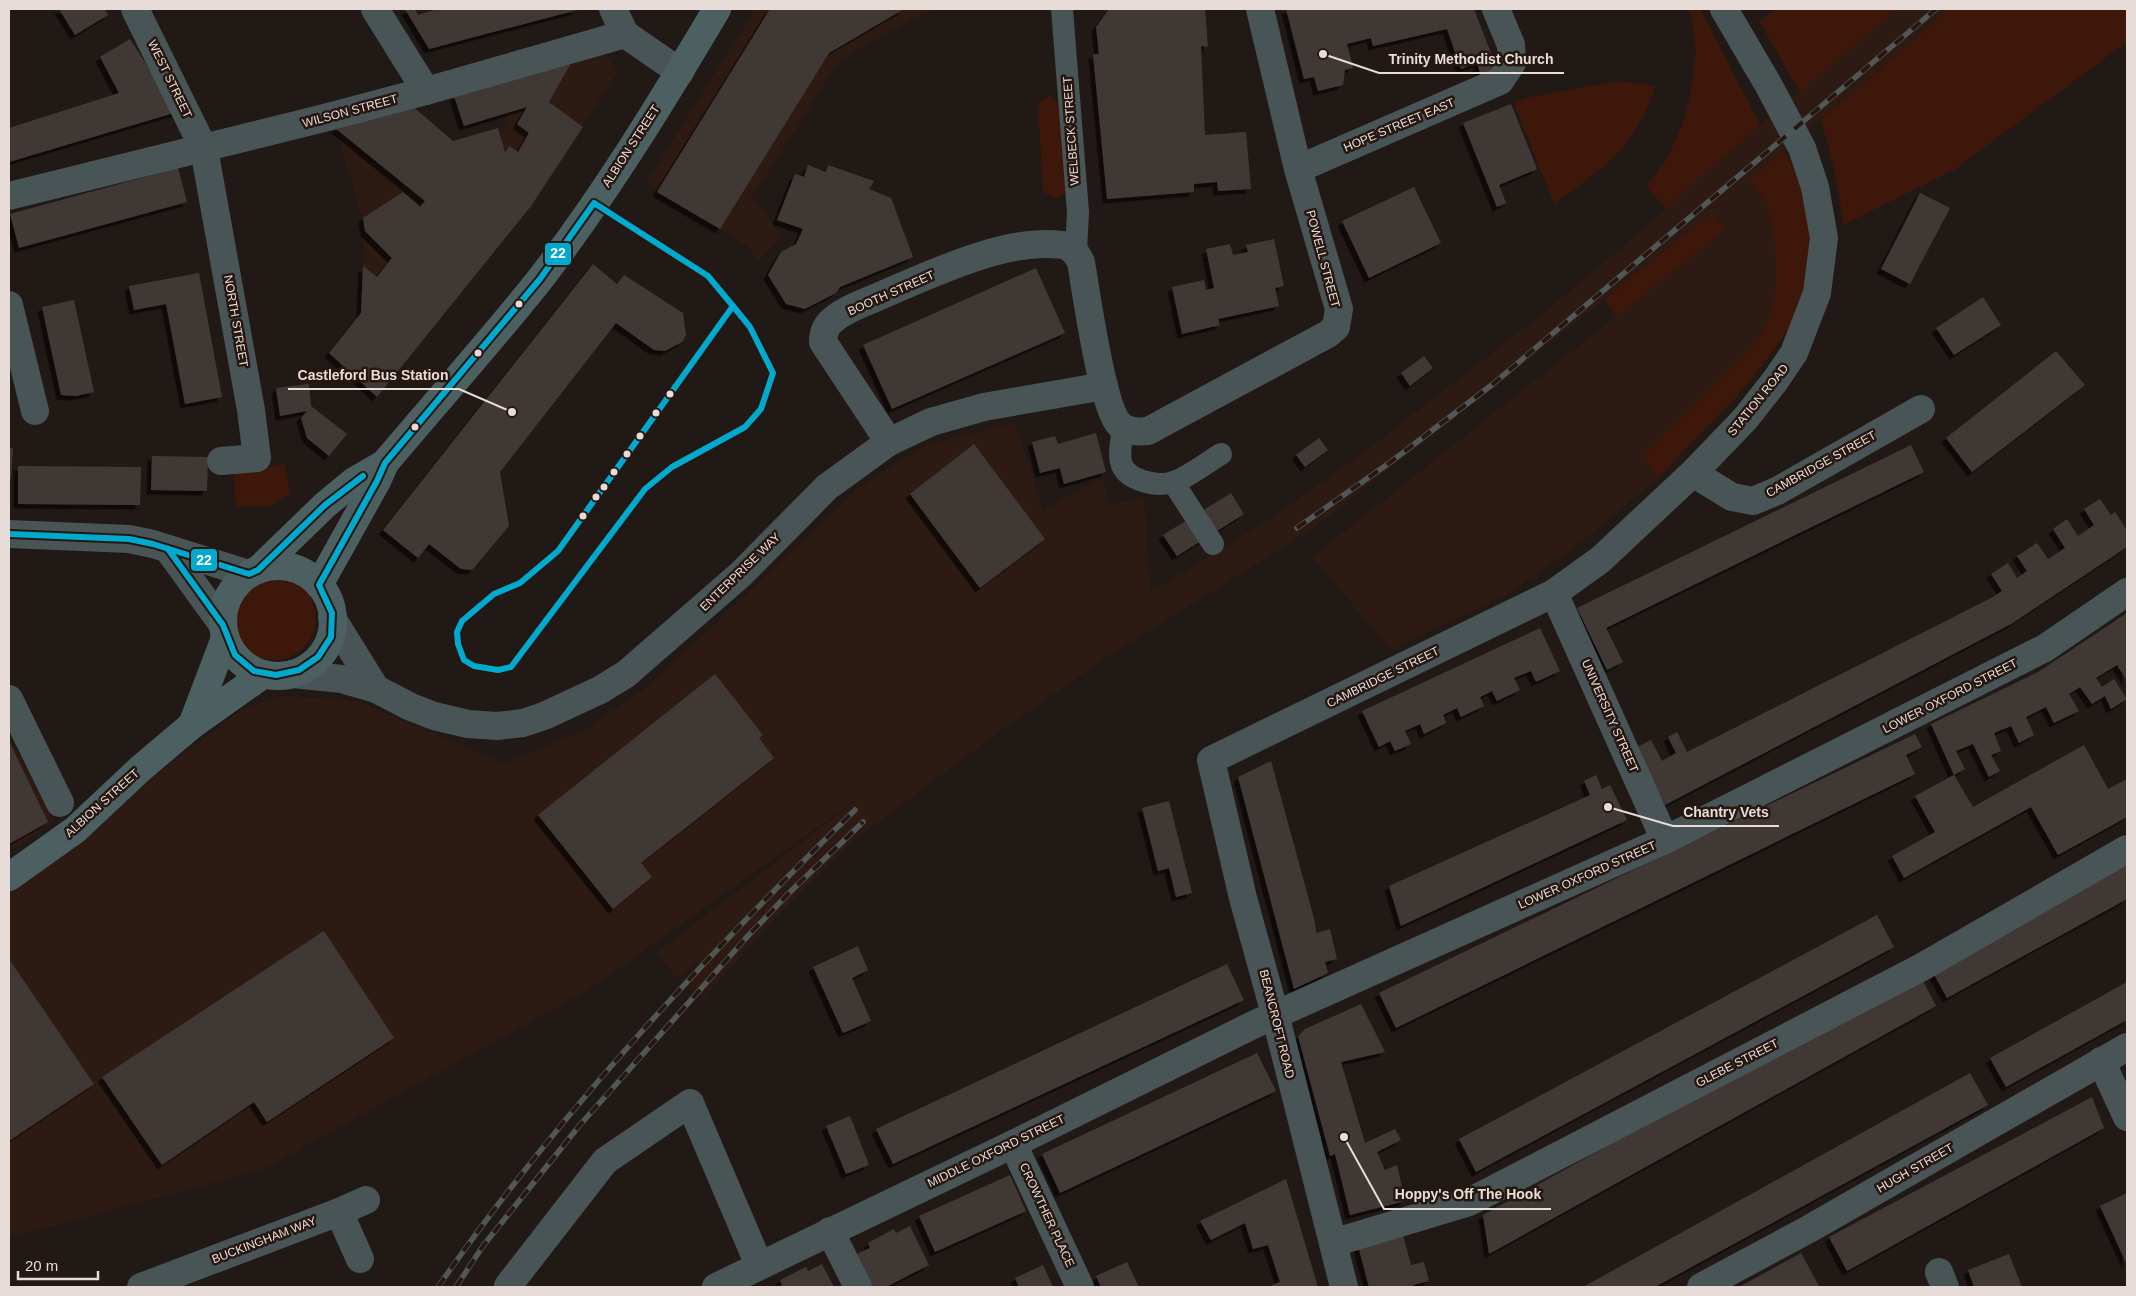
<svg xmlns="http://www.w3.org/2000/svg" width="2136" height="1296" font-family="Arial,sans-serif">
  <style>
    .built { fill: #2d1a13 }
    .green { fill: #3d180a }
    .building { fill: #403936; filter: url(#shadow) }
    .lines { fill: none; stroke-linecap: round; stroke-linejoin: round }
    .pedestrian { stroke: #485456; stroke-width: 22 }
    .minor { stroke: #485456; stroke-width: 28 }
    .tertiary { stroke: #485456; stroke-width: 28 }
    .primary { stroke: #4c6062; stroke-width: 28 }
    .rail-casing { stroke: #515757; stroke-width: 5.5 }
    .rail { stroke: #261711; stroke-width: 4; stroke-dasharray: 11; stroke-linecap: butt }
    .bus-1-casing { stroke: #261711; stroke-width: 10 }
    .bus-1 { stroke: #00a9ce; stroke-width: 6 }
    .bus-dot { fill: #e7dcd8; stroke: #261711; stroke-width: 2 }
    .labels { text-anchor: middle; stroke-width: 5; stroke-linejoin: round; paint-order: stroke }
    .street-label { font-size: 12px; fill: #e7dcd8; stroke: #261711 }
    .leader { fill: none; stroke: #e7dcd8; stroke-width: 2 }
    .callout-dot { fill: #e7dcd8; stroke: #261711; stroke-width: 2 }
    .callout-label { font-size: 14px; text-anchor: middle; font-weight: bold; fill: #e7dcd8; stroke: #261711; stroke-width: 5; stroke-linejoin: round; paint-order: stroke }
    .line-badge { stroke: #261711; stroke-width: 2 }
    .badge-label { font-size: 14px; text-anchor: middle; font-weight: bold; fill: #fff }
  </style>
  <defs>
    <filter id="shadow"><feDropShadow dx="-4.5" dy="4.5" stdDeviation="0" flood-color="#0009"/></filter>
  </defs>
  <rect width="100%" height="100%" fill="#211916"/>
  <g class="built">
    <polygon points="755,9 937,9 925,13 841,59 751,198 766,211 781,239 757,262 750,248 646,183"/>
    <polygon points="1897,9 1950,9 1784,151 1803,186 1769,357 1736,397 1659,477 1576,547 1508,594 1391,650 1312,557 1726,229 1712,213 1501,382 1308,532 1109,656 998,733 848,845 781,912 705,996 682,984 703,956 678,979 656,953 877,785 590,989 264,1169 9,1238 9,885 245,707 286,696 357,701 504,763 583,731 651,684 862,485 926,445 1015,422 1043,510 1102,478 1109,504 1144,498 1150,590 1171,580 1266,521 1355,459 1550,308 1666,209 1760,124"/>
    <polygon points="605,54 618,71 531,206 377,397 329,353 361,313 365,231 363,218 335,128 411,105 453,141 498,128 509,125 506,114 527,107 527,76"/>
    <polygon points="9,736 54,821 9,852"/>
  </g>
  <g class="green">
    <polygon points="1690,9 1700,9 1760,124 1666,209 1646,186 1666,160 1683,124 1692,86 1696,49"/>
    <polygon points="1778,9 1897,9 1800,92 1759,21"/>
    <path d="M 1950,9 L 2127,9 L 2127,42 L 1954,170 L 1843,225 C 1840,189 1831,155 1821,120 Z"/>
    <path d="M 1618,81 L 1655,86 C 1636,148 1604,168 1554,204 L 1514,103 L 1525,98 Z"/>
    <polygon points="1049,96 1063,107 1068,192 1055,198 1043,192 1038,104"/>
    <path d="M 1784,151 L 1803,186 L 1812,232 L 1808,279 L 1797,317 L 1769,357 L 1736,397 L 1659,477 L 1642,457 L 1752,349 C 1776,312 1780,283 1774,240 C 1772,228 1770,214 1766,202 C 1762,195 1755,187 1750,180 Z"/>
    <polygon points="1712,213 1726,229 1617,316 1604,300"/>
    <polygon points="285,464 290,494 271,506 236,506 234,474"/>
    <circle cx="274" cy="618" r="42"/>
  </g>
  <g class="building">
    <polygon points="59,9 105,9 108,15 75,35"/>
    <polygon points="405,9 415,9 418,15 437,9 581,9 429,49"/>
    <polygon points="770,9 904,9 829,53 720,229 657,192"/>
    <polygon points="1109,9 1205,9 1208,47 1201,46 1205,135 1246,132 1251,189 1218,191 1217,182 1194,184 1194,192 1107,199 1093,54 1099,54 1096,27"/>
    <polygon points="1286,9 1474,9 1494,61 1491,70 1481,76 1477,63 1461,69 1447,29 1373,46 1371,38 1347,44 1353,68 1345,70 1343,85 1318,91 1314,77 1304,79"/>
    <polygon points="130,39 177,112 9,162 9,128 119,93 100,57"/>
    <polygon points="571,63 549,102 583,127 531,206 377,397 329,353 361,313 363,266 377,277 392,258 365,231 363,218 403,192 420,207 425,201 335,128 411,105 453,141 498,128 505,152 510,146 518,152 529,133 517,124 527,107 464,126 454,96"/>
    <polygon points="1511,104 1537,169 1499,185 1506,203 1497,207 1463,123"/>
    <polygon points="808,165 826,172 828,165 874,181 869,189 891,198 913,257 840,287 836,293 805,309 786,304 768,275 781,252 796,244 803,229 777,220 795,174 804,177"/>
    <polygon points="178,168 187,202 19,248 10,214"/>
    <polygon points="1414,187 1441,243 1369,278 1342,221"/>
    <polygon points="1920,193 1950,208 1910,284 1881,269"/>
    <polygon points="1274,239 1284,286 1275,288 1279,306 1218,319 1220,325 1182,334 1172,287 1204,280 1206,290 1214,288 1206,249 1230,244 1233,255 1248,252 1246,245"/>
    <polygon points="593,264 617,284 624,275 683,313 686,335 682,342 665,351 654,350 616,323 500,472 509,526 472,570 461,569 429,544 418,558 383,530"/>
    <polygon points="1036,268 1065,333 892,409 863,345"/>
    <polygon points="199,273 222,397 185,404 166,304 134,310 129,286"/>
    <polygon points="1983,297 2001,325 1954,355 1936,328"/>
    <polygon points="74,300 94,392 76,396 61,395 42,307"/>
    <polygon points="2056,351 2085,385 1972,472 1946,438"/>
    <polygon points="1424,356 1433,368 1410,386 1401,373"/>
    <polygon points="309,384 311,406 347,434 329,456 307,438 301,418 307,411 280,416 276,388"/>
    <polygon points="1096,433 1106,472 1064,484 1060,468 1040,473 1032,442 1055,436 1058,444"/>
    <polygon points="1319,438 1328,450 1305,467 1296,455"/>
    <polygon points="974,444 1045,539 980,588 910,494"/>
    <polygon points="1911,445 1924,472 1606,628 1623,662 1607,670 1577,608"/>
    <polygon points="9,448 13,448 11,479 9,479"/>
    <polygon points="152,456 208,457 207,491 151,490"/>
    <polygon points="18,466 141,467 140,505 18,504"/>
    <polygon points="1231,493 1244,514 1177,556 1163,535"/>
    <polygon points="2100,499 2111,515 2115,512 2127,530 2127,547 2011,624 1665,805 1635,748 1651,740 1662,761 1676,753 1668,737 1677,732 1687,752 1993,597 2002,591 1991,574 2008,563 2017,578 2027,571 2017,556 2037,543 2048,559 2065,548 2053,529 2067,519 2078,536 2094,525 2084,509"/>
    <polygon points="2127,613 2127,681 2117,665 2096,678 2102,687 2114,679 2127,699 2111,709 2105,696 2092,704 2080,687 2069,694 2079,711 2054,723 2046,707 2026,717 2034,735 2019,743 2011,726 1994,733 2001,751 1991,755 2000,771 1989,777 1973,744 1956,751 1965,769 1954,775 1931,724 2038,672"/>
    <polygon points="1540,628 1560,671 1536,682 1531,671 1514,678 1520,690 1497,701 1492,691 1480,697 1484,706 1461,717 1457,708 1443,715 1446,723 1424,734 1420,724 1405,731 1411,744 1395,751 1390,741 1379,747 1362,711"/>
    <polygon points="715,674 763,735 759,738 774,758 641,863 652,877 613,909 538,815"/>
    <polygon points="1915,734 1922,747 1906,755 1915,774 1396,1028 1379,993"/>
    <polygon points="9,741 48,822 9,844"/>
    <polygon points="2084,745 2108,789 2127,779 2127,817 2058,855 2031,807 1904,878 1892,856 1935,832 1915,796 1954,775 1973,807"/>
    <polygon points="1271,761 1315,922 1316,933 1330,929 1337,959 1325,962 1328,973 1294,989 1238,777"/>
    <polygon points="1596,775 1602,789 1610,785 1627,820 1401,926 1389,886 1590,795 1584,781"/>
    <polygon points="1169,801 1192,893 1176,897 1169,868 1158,871 1142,808"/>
    <polygon points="2127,862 2127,899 1947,998 1931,969"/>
    <polygon points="1877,915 1894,947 1476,1172 1459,1139"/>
    <polygon points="324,931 394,1038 267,1122 254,1102 162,1165 102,1077"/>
    <polygon points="858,946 868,970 852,978 871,1021 843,1033 813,967"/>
    <polygon points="9,959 94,1084 9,1141"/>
    <polygon points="1227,964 1244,1000 893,1164 876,1129"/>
    <polygon points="1919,973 1936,1006 1489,1254 1483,1215"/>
    <polygon points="2127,982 2127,1020 2006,1087 1990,1058"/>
    <polygon points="1361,1004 1385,1052 1341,1062 1365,1143 1395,1129 1401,1140 1377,1152 1385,1170 1397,1165 1405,1201 1350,1215 1335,1154 1330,1156 1298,1036 1305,1029"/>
    <polygon points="1257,1053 1276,1091 1060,1193 1042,1154"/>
    <polygon points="1970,1073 1988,1105 1655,1287 1583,1287"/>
    <polygon points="2092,1097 2104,1128 1847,1271 1829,1237"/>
    <polygon points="850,1116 869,1165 846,1174 826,1126"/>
    <polygon points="1010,1175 1026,1211 935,1252 919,1216"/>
    <polygon points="1286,1179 1309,1257 1318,1287 1273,1287 1272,1285 1280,1282 1268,1245 1253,1249 1245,1223 1211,1240 1200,1221"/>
    <polygon points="2127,1193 2127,1265 2100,1206"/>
    <polygon points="910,1226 929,1265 886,1287 873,1287 857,1254 870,1248 868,1243 894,1229 896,1233"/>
    <polygon points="1403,1235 1411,1265 1424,1262 1429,1281 1413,1285 1414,1287 1369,1287 1358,1246"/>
    <polygon points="1801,1253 1819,1286 1739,1287"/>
    <polygon points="2009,1254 2022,1287 1974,1287 1968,1270"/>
    <polygon points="1127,1262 1139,1287 1101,1287 1096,1276"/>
    <polygon points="822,1264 834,1287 777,1287 782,1285 780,1280 806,1267 808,1271"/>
    <polygon points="1043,1265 1053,1287 1019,1287 1015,1278"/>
  </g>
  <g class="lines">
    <g class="pedestrian">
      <polyline points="1062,9 1078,212 1076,252"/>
      <path d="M 1123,427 C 1120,453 1113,472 1143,481 C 1152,484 1164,485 1174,482 C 1190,476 1206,463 1221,454"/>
      <polyline points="1173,482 1213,544"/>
    </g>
    <g class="minor">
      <polyline points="135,9 204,149 251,410 257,458 221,461"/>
      <polyline points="375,9 426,91"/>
      <polyline points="613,9 625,34"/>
      <polyline points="1298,169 1500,81 1512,63 1511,45 1496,9"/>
      <polyline points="9,196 320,119 426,91 625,34 680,72"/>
      <polyline points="9,305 35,411"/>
      <path d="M 889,442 L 823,342 C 823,333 826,325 834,319 C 847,308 867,302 882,295 C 931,274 1008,237 1062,245 C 1071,246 1077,254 1081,262 C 1086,292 1102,406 1119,424 C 1127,432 1137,432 1148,431 L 1328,334 L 1336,327 L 1339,309 L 1298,169 L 1260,9"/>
      <polyline points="1693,473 1732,497 1753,501 1777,491 1921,409"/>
      <polyline points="1554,593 1665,840"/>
      <polyline points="332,618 376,689"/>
      <polyline points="293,674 342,679 376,689 411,707 434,716 468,724 497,726 523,723 544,716 600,690 626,674 741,574 827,487 889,442 931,422 984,407 1104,386"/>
      <polyline points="9,699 60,803"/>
      <polyline points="2101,1061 2127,1117"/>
      <polyline points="1013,1144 1080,1287"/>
      <polyline points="339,1212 366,1200"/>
      <polyline points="830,1231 858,1287"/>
      <polyline points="1333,1243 1469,1202 1922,967 2127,849"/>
      <polyline points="1939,1272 1945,1287"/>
      <polyline points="508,1286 605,1161 690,1103 759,1265"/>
      <polyline points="141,1287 339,1212 360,1259"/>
      <polyline points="716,1287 1013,1144 1255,1024 1665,840 2045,648 2127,592"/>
      <polyline points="1344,1287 1275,1014 1243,898 1211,760 1554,593 1600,560 1693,473 1745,419 1775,381 1794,353 1817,293 1824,238 1815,187 1802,148 1769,86 1724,9"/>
      <polyline points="1701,1287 1809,1229 2127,1047"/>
    </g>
    <g class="tertiary">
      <polyline points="9,534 129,539 153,544 249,574"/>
      <polyline points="168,549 223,625"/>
    </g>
    <g class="primary">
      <circle cx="278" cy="621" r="55"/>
      <polyline points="258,570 325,505 354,481 385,463"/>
      <path d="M 319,585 L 377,481 L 385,463 C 437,401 491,341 541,278 C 606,193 663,100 717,9"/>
      <polyline points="192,725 225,638"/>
      <polyline points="9,877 75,830 140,769 192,725 264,674"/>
    </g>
    <g class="rail-casing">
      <g id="rail">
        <polyline points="1297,528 1392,461 1493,384 1936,9"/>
        <path d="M 438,1287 C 557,1115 706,956 855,810"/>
        <polyline points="456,1287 483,1246 579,1126 746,938 789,893 863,822"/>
      </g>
    </g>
    <use href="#rail" class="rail"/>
    <g class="bus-1-casing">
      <g id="bus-1">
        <polygon points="733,306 750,327 773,373 761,409 745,427 672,467 645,489 511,667 498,670 474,666 464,660 458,644 457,632 462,621 494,594 520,583 558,551"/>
        <polyline points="9,534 129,539 153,544 249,574 258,570 325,505 363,476"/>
        <polyline points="168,549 223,625 235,655 254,671 276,675 299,670 318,657 331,637 332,613 319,585 377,481 385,463 540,279 594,203 708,276 733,306"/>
      </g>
    </g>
    <use href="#bus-1" class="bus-1"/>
  </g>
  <g class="bus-dot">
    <circle cx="519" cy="304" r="4.5"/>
    <circle cx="478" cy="353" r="4.5"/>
    <circle cx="670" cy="394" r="4.5"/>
    <circle cx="656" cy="413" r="4.5"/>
    <circle cx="415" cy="427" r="4.5"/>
    <circle cx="640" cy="436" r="4.5"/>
    <circle cx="627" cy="454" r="4.5"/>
    <circle cx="614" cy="472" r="4.5"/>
    <circle cx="604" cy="487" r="4.5"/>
    <circle cx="596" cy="497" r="4.5"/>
    <circle cx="583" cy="516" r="4.5"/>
  </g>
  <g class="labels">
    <g class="street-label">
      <text transform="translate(170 79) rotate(64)" y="4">WEST STREET</text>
      <text transform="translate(350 111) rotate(-15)" y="4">WILSON STREET</text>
      <text transform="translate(1399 125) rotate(-23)" y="4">HOPE STREET EAST</text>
      <text transform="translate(1071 131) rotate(-94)" y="4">WELBECK STREET</text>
      <text transform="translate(631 146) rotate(-57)" y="4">ALBION STREET</text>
      <text transform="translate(1323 259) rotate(75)" y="4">POWELL STREET</text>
      <text transform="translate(891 293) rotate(-24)" y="4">BOOTH STREET</text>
      <text transform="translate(236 321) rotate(80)" y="4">NORTH STREET</text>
      <text transform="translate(1758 400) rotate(-51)" y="4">STATION ROAD</text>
      <text transform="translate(1821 464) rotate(-29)" y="4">CAMBRIDGE STREET</text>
      <text transform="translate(740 572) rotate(-44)" y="4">ENTERPRISE WAY</text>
      <text transform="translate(1383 677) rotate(-26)" y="4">CAMBRIDGE STREET</text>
      <text transform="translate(1950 696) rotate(-27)" y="4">LOWER OXFORD STREET</text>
      <text transform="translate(1610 716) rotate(66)" y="4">UNIVERSITY STREET</text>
      <text transform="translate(102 803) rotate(-42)" y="4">ALBION STREET</text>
      <text transform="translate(1587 875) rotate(-24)" y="4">LOWER OXFORD STREET</text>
      <text transform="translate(1277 1024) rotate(76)" y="4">BEANCROFT ROAD</text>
      <text transform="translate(1737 1063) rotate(-27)" y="4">GLEBE STREET</text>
      <text transform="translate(996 1151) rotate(-26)" y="4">MIDDLE OXFORD STREET</text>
      <text transform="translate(1915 1168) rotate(-30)" y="4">HUGH STREET</text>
      <text transform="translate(1047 1215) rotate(65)" y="4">CROWTHER PLACE</text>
      <text transform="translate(264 1240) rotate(-21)" y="4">BUCKINGHAM WAY</text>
    </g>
  </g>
  <path class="leader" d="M1323 54L1379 73H1564M512 412L459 389H288M1608 807L1673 826H1779M1344 1137L1384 1209H1551"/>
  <g class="callout-dot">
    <circle cx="1323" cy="54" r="5"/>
    <circle cx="512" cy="412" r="5"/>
    <circle cx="1608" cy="807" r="5"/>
    <circle cx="1344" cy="1137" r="5"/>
  </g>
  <g class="callout-label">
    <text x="1471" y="64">Trinity Methodist Church</text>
    <text x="373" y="380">Castleford Bus Station</text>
    <text x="1726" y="817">Chantry Vets</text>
    <text x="1468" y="1199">Hoppy's Off The Hook</text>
  </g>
  <g class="line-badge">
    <rect x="544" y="242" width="28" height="24" rx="5" fill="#00a9ce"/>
    <rect x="190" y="548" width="28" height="24" rx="5" fill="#00a9ce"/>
  </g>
  <g class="badge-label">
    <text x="558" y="258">22</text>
    <text x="204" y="565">22</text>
  </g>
  <rect width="2136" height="1296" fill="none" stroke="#e7dcd8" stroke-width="20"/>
  <path d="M18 1271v8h80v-8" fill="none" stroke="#e7dcd8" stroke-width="2.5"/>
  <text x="25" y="1271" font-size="15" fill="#e7dcd8" stroke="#261711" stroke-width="4" paint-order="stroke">20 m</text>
</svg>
